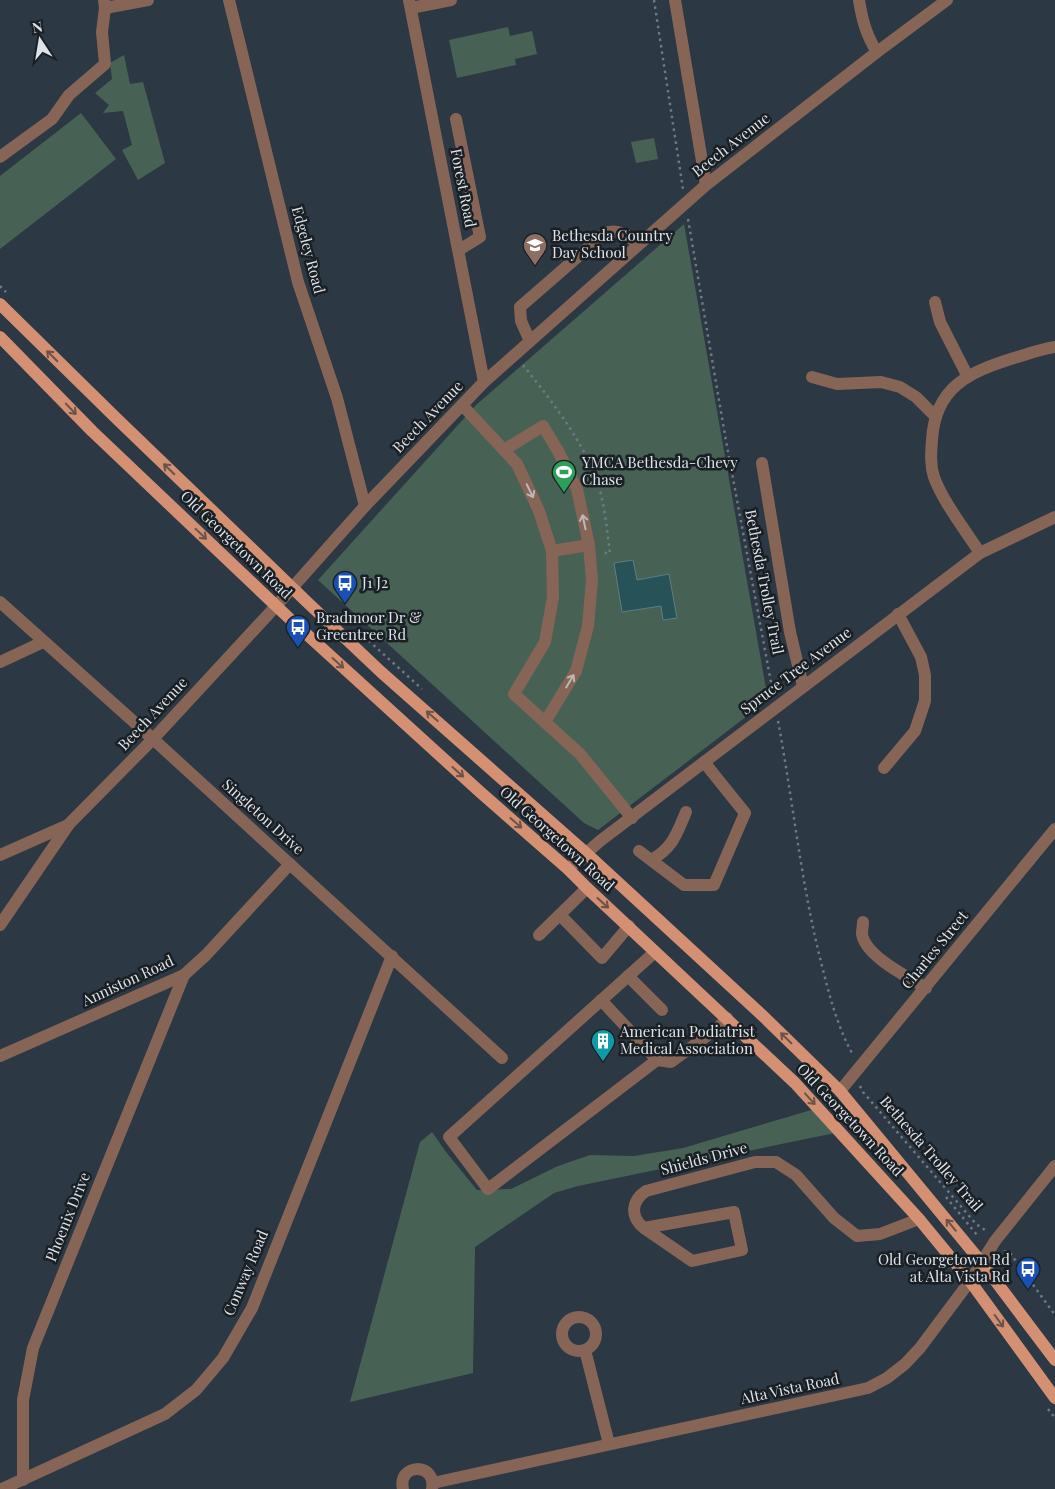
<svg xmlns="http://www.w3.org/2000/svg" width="1055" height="1489" font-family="'Playfair Display',serif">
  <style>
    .green { fill: #476255 }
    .water { fill: #275358; stroke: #5d7e84 }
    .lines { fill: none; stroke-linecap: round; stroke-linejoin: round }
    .path { stroke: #6e7983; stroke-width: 2.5; stroke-dasharray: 2.5 4; stroke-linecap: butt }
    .minor { stroke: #866556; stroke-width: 12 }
    .major { stroke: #d39072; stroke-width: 12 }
    .oneway { stroke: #6d5247 }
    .oneway2 { stroke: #beb7b7 }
    .labels { text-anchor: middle; stroke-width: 5; stroke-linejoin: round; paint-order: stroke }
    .street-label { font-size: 15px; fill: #dce3eb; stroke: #1a1f24 }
    .poi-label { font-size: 15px; fill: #dce3eb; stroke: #1a1f24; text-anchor: start }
  </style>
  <rect width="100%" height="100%" fill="#2c3844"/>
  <g class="green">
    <polygon points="508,27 510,36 532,31 537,54 515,59 516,65 457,78 449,40"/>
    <polygon points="124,55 130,84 143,82 165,163 138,180 122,150 132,145 123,111 103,113 109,105 95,93 112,79 110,63"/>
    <polygon points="81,113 116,159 0,249 0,176"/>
    <polygon points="654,138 658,159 636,163 631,142"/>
    <polygon points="684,224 768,700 598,830 584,823 318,580 476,405"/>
    <polygon points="818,1108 840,1132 578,1186 554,1193 475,1247 473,1373 350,1402 420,1142 432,1132 446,1152 477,1190 511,1189 558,1166 590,1155 634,1156 683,1148"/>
  </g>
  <polygon class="water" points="633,560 637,580 669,574 677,618 663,620 661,606 622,612 614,563"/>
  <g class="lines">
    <g class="path">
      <polyline points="654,0 683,189"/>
      <polyline points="688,219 726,441 773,693"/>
      <polyline points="0,286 6,292"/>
      <path d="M 523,365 C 551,400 579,436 596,477 C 604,499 607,530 610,553 L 602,553"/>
      <polyline points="359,632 422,689"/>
      <path d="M 778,721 C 793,801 801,883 821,962 C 829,994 837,1026 853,1055"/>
      <polyline points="860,1086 863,1092 976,1224 988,1232"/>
      <polyline points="946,1197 977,1235"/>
      <polyline points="1004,1251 1010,1253 1055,1315"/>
      <polyline points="1048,1409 1055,1418"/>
    </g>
    <g class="minor">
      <polyline points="229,0 298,282 337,398 365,506"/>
      <polyline points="409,0 484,382"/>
      <polyline points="675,0 706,185"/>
      <path d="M 859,0 C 862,19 866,35 877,52"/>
      <polyline points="105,8 148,0"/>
      <polyline points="411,8 451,0"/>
      <polyline points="456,119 480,237 459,250"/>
      <polyline points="0,157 52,119 69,95 105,64 102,32 105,8 104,0"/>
      <polyline points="935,302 940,322 968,377"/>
      <path d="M 530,341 L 521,321 L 520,307 L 605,233 C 619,228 627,236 639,244"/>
      <polyline points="812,377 837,384 881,382 900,387 916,397 936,417"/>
      <polyline points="462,405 517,464 539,511 552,551 553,597 545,642 514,694 580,754 632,818"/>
      <polyline points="504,450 543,426 558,451 577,489 589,545 592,580 588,626 576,671 545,722"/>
      <polyline points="762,463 790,632 803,686"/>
      <polyline points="552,551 589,545"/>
      <path d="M 980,553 C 966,531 943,502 934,477 C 930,465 931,453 932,440 C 935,387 969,372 1014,358 C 1028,354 1041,349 1055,347"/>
      <polyline points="0,602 153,739 502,1058"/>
      <polyline points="0,662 43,642"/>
      <polyline points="884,768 915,731 925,701 925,675 921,657 898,614"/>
      <polyline points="639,851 684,885 714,885 745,813 704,762"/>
      <polyline points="0,855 68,825"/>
      <path d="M 651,860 C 673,848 677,833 686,812"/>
      <polyline points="568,869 600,841 980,553 1055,517"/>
      <polyline points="560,915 602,958 629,926"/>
      <path d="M 863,922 C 863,926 862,930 862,934 C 865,956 908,977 926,988"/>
      <polyline points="0,925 69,824 153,739 276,606 365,506 484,382 706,185 877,52 947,0"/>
      <polyline points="539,935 587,888"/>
      <polyline points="628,976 662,1010"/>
      <polyline points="601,1000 657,1060 488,1189 449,1137 655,952"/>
      <polyline points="0,1056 184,975 206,955 290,864"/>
      <polyline points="657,1060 671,1062 719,1027 727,1018"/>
      <polyline points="840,1091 1055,829"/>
      <path d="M 644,1228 L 734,1212 L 742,1250 L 692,1261 L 644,1228 C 630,1217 631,1201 646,1191 L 755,1162 L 776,1162 L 796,1175 L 834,1218 L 857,1236 L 880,1234 L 919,1219"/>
      <circle cx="579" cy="1334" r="17"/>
      <polyline points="585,1350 609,1444"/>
      <polyline points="23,1480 23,1400 33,1348 184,975"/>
      <polyline points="433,1483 868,1388 887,1378 905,1364 920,1348 970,1281 995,1241 1055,1166"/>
      <polyline points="2,1489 165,1414 196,1390 223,1358 252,1308 392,956"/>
      <path d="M 403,1489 C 397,1463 437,1462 432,1489"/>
    </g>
    <g class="major">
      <polyline points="0,304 115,417 307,602 381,672 586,853 763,1016 840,1091 982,1263 1055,1360"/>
      <polyline points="0,337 92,431 291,620 479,791 568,869 587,888 795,1083 919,1219 970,1281 1055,1398"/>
    </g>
  </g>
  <defs><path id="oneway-shaft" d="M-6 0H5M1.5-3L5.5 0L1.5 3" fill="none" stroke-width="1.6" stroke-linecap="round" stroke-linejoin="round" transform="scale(1.25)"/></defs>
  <g class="oneway">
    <use href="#oneway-shaft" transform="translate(52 356) rotate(-135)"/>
    <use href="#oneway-shaft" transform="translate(71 409) rotate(46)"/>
    <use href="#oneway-shaft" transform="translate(169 469) rotate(-136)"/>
    <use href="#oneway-shaft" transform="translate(201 534) rotate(43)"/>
    <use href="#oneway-shaft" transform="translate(338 663) rotate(42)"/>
    <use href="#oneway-shaft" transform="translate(432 716) rotate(-139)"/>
    <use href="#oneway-shaft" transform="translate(458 772) rotate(42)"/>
    <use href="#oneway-shaft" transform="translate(516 823) rotate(41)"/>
    <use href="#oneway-shaft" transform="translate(603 903) rotate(42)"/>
    <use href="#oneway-shaft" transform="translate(786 1038) rotate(-136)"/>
    <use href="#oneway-shaft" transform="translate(810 1099) rotate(48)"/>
    <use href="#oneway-shaft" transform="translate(951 1225) rotate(-130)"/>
    <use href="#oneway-shaft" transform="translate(999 1321) rotate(54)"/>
  </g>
  <g class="oneway2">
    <use href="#oneway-shaft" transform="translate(530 491) rotate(64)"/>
    <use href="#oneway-shaft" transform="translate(584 522) rotate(-102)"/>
    <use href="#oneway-shaft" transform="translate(570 681) rotate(-59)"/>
  </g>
  <defs>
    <g id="school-pin" transform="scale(1.25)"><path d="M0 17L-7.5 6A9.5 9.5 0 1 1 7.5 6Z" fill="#8d6e63" stroke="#1a1f24"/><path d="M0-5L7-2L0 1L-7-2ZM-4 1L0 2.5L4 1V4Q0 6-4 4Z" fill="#fff"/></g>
    <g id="stadium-pin" transform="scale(1.25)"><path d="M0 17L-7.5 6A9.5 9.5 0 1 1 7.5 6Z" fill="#2e9e5b" stroke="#1a1f24"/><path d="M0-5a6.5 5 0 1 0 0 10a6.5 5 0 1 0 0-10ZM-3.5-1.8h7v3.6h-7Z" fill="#fff"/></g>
    <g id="bus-pin" transform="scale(1.25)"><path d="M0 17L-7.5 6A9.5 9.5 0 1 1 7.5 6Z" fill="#1a4fb4" stroke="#1a1f24"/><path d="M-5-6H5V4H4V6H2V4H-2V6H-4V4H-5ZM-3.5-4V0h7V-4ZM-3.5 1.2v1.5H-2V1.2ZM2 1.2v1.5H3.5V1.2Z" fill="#fff"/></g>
    <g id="building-pin" transform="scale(1.25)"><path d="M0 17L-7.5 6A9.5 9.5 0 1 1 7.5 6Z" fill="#0f9aa8" stroke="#1a1f24"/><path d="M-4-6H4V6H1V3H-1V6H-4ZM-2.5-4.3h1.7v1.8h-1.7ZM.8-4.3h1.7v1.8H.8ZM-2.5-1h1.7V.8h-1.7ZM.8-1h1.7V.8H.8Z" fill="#fff"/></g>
  </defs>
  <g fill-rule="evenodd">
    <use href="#school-pin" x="535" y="245"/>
    <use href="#stadium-pin" x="564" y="472"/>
    <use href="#bus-pin" x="345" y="583"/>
    <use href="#bus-pin" x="298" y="627"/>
    <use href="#building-pin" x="603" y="1041"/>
    <use href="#bus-pin" x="1028" y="1269"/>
  </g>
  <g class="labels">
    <g class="street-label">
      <text transform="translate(731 145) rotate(-38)" y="5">Beech Avenue</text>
      <text transform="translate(463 188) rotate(79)" y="5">Forest Road</text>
      <text transform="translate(308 250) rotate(75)" y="5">Edgeley Road</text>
      <text transform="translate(428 417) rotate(-46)" y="5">Beech Avenue</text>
      <text transform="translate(236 545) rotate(44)" y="5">Old Georgetown Road</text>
      <text transform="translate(764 582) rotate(79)" y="5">Bethesda Trolley Trail</text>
      <text transform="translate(796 671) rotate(-37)" y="5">Spruce Tree Avenue</text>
      <text transform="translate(153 714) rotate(-47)" y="5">Beech Avenue</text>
      <text transform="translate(263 817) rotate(42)" y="5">Singleton Drive</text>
      <text transform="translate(557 839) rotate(42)" y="5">Old Georgetown Road</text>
      <text transform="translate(935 950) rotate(-51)" y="5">Charles Street</text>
      <text transform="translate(128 981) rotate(-25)" y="5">Anniston Road</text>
      <text transform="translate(850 1120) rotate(47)" y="5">Old Georgetown Road</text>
      <text transform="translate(931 1154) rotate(49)" y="5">Bethesda Trolley Trail</text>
      <text transform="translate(704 1159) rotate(-15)" y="5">Shields Drive</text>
      <text transform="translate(68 1217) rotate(-68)" y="5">Phoenix Drive</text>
      <text transform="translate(246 1273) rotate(-67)" y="5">Conway Road</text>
      <text transform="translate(790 1389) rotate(-12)" y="5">Alta Vista Road</text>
    </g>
    <g class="poi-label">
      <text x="552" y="241">Bethesda Country<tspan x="552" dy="17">Day School</tspan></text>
      <text x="582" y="468">YMCA Bethesda-Chevy<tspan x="582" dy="17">Chase</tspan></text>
      <text x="362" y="588">J1 J2</text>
      <text x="316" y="623">Bradmoor Dr &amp;<tspan x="316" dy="17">Greentree Rd</tspan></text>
      <text x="620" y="1037">American Podiatrist<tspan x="620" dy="17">Medical Association</tspan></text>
      <text x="1010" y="1265" text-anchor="end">Old Georgetown Rd<tspan x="1010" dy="17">at Alta Vista Rd</tspan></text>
    </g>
  </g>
  <g transform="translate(40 40) rotate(348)" stroke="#1a1f24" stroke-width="4" paint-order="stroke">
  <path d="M0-4L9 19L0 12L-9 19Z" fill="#dce3eb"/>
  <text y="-8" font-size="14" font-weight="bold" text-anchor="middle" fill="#dce3eb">N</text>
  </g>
</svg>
